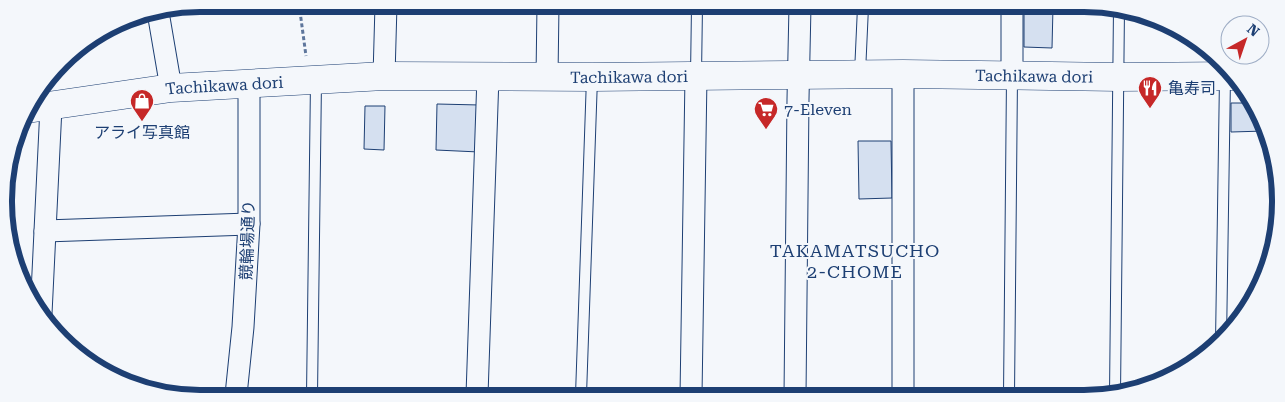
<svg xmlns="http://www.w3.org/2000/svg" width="1285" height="402" font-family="'Roboto Serif','Noto Sans JP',serif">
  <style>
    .building { fill: #d5e0f0; stroke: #1d3f73 }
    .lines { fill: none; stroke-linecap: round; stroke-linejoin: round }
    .service-casing { stroke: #1d3f73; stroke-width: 12 }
    .minor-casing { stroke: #1d3f73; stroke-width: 23 }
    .primary-casing { stroke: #1d3f73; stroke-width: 29 }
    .path { stroke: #5e769c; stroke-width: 3; stroke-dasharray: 4 2.5; stroke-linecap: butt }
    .service { stroke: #f4f7fb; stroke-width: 10 }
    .minor { stroke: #f4f7fb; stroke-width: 21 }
    .primary { stroke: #f4f7fb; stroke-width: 28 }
    .labels { text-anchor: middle; stroke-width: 4; stroke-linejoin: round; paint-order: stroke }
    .street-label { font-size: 16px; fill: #1d3f73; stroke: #f4f7fb }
    .poi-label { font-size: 16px; fill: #1d3f73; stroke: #f4f7fb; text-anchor: start }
    .neighbourhood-label { font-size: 18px; letter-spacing: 1px; fill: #1d3f73; stroke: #f4f7fb }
    .rim { fill: none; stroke: #1d3f73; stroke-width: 6 }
  </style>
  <rect width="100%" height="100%" fill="#f4f7fb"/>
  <g class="building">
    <polygon points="1024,7 1053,7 1052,48 1024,47"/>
    <polygon points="1231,103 1253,103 1265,131 1231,132"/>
    <polygon points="437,104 480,105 479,152 436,150"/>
    <polygon points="365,106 385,106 384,150 364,149"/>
    <polygon points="858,141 891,141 892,198 859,199"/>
  </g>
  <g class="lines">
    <g class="service-casing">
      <g id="service">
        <polyline points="860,73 863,7"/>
        <polyline points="696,75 697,6"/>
        <polyline points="1221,342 1225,77"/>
        <polyline points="312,395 316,81"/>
        <polyline points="581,395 592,78"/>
        <polyline points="1115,395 1119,8"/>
        <polyline points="1009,396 1012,77"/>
      </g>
    </g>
    <g class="minor-casing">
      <g id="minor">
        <polyline points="158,12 171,88"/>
        <polyline points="384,76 386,5"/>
        <polyline points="1012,76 1012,7"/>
        <polyline points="547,77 548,5"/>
        <polyline points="45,231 249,224"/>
        <polyline points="41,314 51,107"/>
        <polyline points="236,395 243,327 249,224 249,84"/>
        <polyline points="477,395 488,76"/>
        <polyline points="691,396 696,76"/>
        <polyline points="795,396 798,99 800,6"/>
        <polyline points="903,396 903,74"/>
      </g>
    </g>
    <g class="primary-casing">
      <g id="primary">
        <path id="s1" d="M 27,109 L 171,88 L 384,76 L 592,77 L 903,74 L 1119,77 L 1233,76"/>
      </g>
    </g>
    <polyline class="path" points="299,4 306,56"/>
    <use href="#service" class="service"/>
    <use href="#minor" class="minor"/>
    <use href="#primary" class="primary"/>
  </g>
  <defs>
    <g id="restaurant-pin" transform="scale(1.25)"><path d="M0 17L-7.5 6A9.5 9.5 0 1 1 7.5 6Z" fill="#c62828" stroke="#f4f7fb"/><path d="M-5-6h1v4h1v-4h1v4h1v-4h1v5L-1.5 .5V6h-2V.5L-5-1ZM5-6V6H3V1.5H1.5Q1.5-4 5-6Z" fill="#fff"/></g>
    <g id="shop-pin" transform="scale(1.25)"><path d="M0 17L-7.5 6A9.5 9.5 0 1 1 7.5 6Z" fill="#c62828" stroke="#f4f7fb"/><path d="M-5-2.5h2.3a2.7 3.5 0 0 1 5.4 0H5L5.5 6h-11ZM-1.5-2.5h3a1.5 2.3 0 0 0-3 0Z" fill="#fff"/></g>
    <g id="supermarket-pin" transform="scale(1.25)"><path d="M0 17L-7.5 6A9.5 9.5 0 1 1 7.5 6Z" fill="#c62828" stroke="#f4f7fb"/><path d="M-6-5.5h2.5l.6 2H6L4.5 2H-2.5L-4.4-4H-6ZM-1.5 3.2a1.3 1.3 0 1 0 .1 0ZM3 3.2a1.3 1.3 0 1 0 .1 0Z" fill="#fff"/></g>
  </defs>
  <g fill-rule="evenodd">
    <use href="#restaurant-pin" x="1150" y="88"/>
    <use href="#shop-pin" x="142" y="101"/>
    <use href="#supermarket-pin" x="766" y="109"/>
  </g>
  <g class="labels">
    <g class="street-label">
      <text dy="6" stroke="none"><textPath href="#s1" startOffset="1009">Tachikawa dori</textPath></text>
      <text dy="6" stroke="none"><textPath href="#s1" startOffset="604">Tachikawa dori</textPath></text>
      <text dy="6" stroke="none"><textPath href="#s1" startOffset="199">Tachikawa dori</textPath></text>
      <text transform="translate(247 240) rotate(-88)" y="6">競輪場通り</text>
    </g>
    <g class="poi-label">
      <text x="1168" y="94">亀寿司</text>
      <text x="784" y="115">7-Eleven</text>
      <text x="142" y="138" text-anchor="middle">アライ写真館</text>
    </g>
    <g class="neighbourhood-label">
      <text x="855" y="257">TAKAMATSUCHO<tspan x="855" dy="21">2-CHOME</tspan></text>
    </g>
  </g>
  <path d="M0 0H1285V402H0ZM200 12H1084A188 188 0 0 1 1272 200V202A188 188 0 0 1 1084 390H200A188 188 0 0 1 12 202V200A188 188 0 0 1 200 12Z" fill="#f4f7fb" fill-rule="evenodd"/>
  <path class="rim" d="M200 12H1084A188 188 0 0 1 1272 200V202A188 188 0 0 1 1084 390H200A188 188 0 0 1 12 202V200A188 188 0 0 1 200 12Z"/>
  <g transform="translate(1245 40) rotate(40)"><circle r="24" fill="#f4f7fb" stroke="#9eadc5"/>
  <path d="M0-4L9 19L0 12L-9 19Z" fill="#c62828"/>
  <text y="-8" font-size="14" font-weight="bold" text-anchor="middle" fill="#1d3f73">N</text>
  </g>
</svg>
